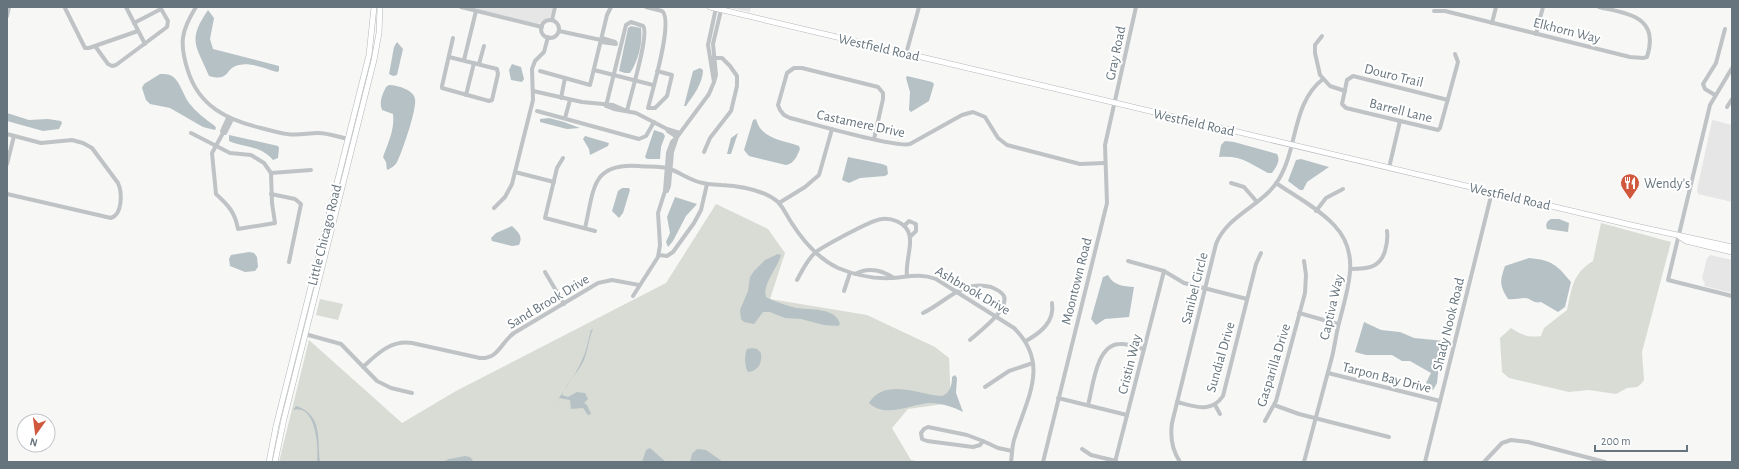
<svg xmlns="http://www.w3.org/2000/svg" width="1739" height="469" font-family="'Alegreya Sans',sans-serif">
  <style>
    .built { fill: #e5e6e5 }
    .green { fill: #d8dcd5 }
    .water { fill: #b6c1c5 }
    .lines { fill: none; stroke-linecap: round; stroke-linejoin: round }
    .major-casing { stroke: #b3b7ba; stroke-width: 6 }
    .minor { stroke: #bfc3c6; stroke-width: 4 }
    .major { stroke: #fff; stroke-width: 5 }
    .labels { text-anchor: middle; stroke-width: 4; stroke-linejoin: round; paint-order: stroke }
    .street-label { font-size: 14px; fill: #66747d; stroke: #fff }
    .poi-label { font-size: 14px; fill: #66747d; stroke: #fff; text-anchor: start }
  </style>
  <rect width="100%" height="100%" fill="#f7f7f5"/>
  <g class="built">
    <polygon points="469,7 553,7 550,18 538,24"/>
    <polygon points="727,7 751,7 750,12"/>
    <polygon points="1713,120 1732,125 1732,202 1698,194 1697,190 1712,121"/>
    <polygon points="1710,255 1732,260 1732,293 1704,286 1705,284 1702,278 1707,258"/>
  </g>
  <g class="green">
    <polygon points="716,204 768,229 785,253 770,299 867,315 935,347 949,358 951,403 908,409 892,428 911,460 922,462 279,462 309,340 402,423 456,391 666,283"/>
    <path d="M 1601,223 L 1671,242 L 1642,352 L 1644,380 L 1641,384 L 1637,387 L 1627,388 L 1616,394 L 1589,390 L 1569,392 L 1509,378 L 1502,372 L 1500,338 L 1511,328 C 1521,335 1529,338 1541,336 L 1544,328 L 1567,310 C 1572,288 1572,274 1593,261 Z"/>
    <polygon points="320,299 343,304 338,320 316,315"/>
  </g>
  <g class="water">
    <path d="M 208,10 L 214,18 L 210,39 L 213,49 L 279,66 L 279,71 L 277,72 C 266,69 251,62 239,65 C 224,68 231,82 209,76 C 196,45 187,41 208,10 Z"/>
    <path d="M 631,26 L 641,28 C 643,43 638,61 630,73 L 625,73 L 619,71 L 628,28 Z"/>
    <polygon points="397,42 403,49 397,75 393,76 389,74 394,47"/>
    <polygon points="512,64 521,67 524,79 522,82 511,80 509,70"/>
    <path d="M 700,68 L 703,70 C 703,83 693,96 686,106 L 684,106 L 693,71 Z"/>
    <path d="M 160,74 C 165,74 168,74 172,76 C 180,81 183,95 189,103 C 196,112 205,119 215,126 L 216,128 L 215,130 L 203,127 L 170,108 L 150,104 L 146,100 L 142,88 L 144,84 Z"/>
    <polygon points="907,76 932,82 934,84 929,101 911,112 909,110 910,92 906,78"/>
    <path d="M 389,85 C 397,85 414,90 415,99 C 417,109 403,149 398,160 C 396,165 392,168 387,170 L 386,162 L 383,157 C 388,143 395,129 393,114 L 382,110 C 379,102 382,95 386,87 Z"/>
    <polygon points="7,113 29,120 48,119 61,121 62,123 59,129 43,131 7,121"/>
    <polygon points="549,118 564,122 580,128 567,129 540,122 540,119"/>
    <path d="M 756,119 C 761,139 782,140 799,146 L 800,149 C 797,156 794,164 786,165 L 749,156 L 744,150 L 753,120 Z"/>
    <polygon points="654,130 663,133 665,136 661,147 660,159 647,159 645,157"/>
    <polygon points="738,133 731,154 727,154 731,138"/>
    <path d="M 229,135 L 278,146 L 279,148 L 278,158 L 273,160 C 260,145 245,148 229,141 Z"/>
    <polygon points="585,136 609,143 608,146 590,155 589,149 583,139"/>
    <path d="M 1225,141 L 1234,142 L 1277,154 C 1281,161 1276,167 1272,173 L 1268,173 C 1249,163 1241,155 1219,157 L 1221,145 Z"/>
    <polygon points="848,157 882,164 887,166 888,174 885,176 860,178 849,183 842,180"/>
    <polygon points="1301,159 1329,167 1307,182 1303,190 1300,190 1288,181 1296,160"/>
    <polygon points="622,188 629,188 630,190 623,213 619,218 612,211 618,191"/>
    <polygon points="675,197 697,204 686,216 673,241 668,247 666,242 670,233 667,217"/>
    <path d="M 1551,219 L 1559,219 L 1569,223 L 1568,232 L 1547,229 C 1545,224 1547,221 1551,219 Z"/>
    <path d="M 512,226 C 519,233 523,236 519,245 L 512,246 L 492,241 L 491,238 L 496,233 Z"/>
    <polygon points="249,252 254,253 257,257 258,267 255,271 245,272 230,266 229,259 231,255"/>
    <path d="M 778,254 L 781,255 C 778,267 762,285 766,297 C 773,301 788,306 796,308 C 809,310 836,307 840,324 L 838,326 L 824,325 L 801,319 L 785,318 L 770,312 L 763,312 L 754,324 L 744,322 L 741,319 L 740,310 L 748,291 L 750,277 L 754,271 L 765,260 Z"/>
    <path d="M 1529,258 C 1552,260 1557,265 1571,282 L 1565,307 L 1558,312 L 1541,302 C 1533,304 1531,298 1525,298 C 1518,298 1514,300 1508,299 C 1499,285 1500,281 1505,266 Z"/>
    <path d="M 1108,275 C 1114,286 1123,286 1134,287 L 1129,317 L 1105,319 L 1096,325 L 1091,319 L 1103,277 Z"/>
    <polygon points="1364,322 1381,330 1400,332 1414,338 1445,341 1440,356 1437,383 1433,390 1429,389 1426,383 1431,373 1410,361 1402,361 1392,355 1366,355 1355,352"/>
    <path d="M 593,329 C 588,340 588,352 583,362 C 577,374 567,383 562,395 L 568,397 L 577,392 L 585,393 L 588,399 L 584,403 L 587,405 L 591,414 L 588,415 L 583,408 L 571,409 L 570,400 L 559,398 L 551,410 C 561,394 575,377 582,360 C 587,350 588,340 591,330 Z"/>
    <path d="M 752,348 L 757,349 L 761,353 C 762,363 759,370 749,372 L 747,371 C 745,364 744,356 747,349 Z"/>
    <path d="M 955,375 L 957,378 L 956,393 L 963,412 C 954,407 941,403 930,403 C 910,404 886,419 869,403 C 885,377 919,395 942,396 C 950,393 952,385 952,377 Z"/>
    <path d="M 296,406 C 323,415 317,438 320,462 L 317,462 C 319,448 316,403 293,410 Z"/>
    <polygon points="650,448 666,462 642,462 646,450"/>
    <polygon points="697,449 706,450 723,462 690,462 692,454"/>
    <polygon points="465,456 470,457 474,462 442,462 449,459"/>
  </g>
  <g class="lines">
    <g class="major-casing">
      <g id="major">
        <polyline points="710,7 1631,225 1732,247"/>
        <polyline points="1680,237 1686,241 1732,252"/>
        <polyline points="269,462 276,426 369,55 374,7"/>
        <polyline points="275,462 284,419 374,60 379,33 380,7"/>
      </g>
    </g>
    <g class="minor">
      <polyline points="126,7 145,44"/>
      <path d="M 196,7 C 181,31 179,43 188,71 C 199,106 227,120 261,128 C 269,130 278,133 287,134 C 298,136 308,133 318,133 C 328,133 338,137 348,139"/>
      <polyline points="461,7 542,27"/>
      <path d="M 646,7 L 662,11 C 674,20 652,92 648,108 L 655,108 L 667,96 L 672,75 L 657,71"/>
      <polyline points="65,8 85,48 89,48 138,31"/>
      <polyline points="716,8 708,45 714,82 716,75 713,44 721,10"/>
      <path d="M 1434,11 L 1445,11 L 1630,57 L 1643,58 L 1647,57 C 1660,16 1628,14 1599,7"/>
      <polyline points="7,16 9,7"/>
      <polyline points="552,20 555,7"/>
      <circle cx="550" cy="29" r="9"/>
      <polyline points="134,23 161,9"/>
      <polyline points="1492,23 1496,7"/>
      <polyline points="559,31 601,40"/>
      <polyline points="1536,34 1543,7"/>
      <polyline points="1322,36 1315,45 1315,53 1320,75 1330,86 1345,91"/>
      <polyline points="601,42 616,44 615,42 602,38"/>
      <polyline points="95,46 108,64 112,66 116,65 167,27 168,21 160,7"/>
      <polyline points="906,54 919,7"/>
      <polyline points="449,57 497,69 498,74 492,100 489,101 442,88 442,86 453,38"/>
      <polyline points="464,60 476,11"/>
      <polyline points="479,64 484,46"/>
      <polyline points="1732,68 1710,105 1668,280 1732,296"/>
      <polyline points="594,70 653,85"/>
      <polyline points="540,71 590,85 607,15 611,7"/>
      <polyline points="533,91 582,102 613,105 627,111"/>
      <polyline points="466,95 474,63"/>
      <polyline points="1715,95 1705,89 1703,84 1716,63 1725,29"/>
      <polyline points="561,98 565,78"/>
      <polyline points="1448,100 1353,76 1347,80 1342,104 1346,108 1438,130 1440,128 1458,62 1455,54"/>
      <path d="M 606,106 L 626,25 L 631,22 L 643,26 C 650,33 630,97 627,111"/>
      <polyline points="606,106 614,109 636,113 667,129"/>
      <polyline points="1727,107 1732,99"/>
      <polyline points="537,111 639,139 646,136 654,122"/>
      <polyline points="228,118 222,131 223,133 225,133 232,119"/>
      <polyline points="565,118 570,100"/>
      <path d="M 191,133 L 230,153 L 251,155 L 264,163 L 271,173 L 272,203 L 275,223 L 238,229 C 235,212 228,205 216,194 L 212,153 L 223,133"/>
      <polyline points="680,133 667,129 668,131 677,137 680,133 709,94 714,82"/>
      <path d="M 7,134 L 41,143 L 72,140 L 83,143 L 92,148 L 118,183 C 122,192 123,214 111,218 L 7,194"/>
      <path d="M 874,139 L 883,99 L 883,93 L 878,87 L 802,68 L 794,68 L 787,73 L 780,98 L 778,105 L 780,110 L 784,115 L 790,118 C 811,123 895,148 910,144 L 962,115 L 973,112 L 985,117 L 998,138 L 1007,145 L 1080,164 L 1104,163"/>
      <polyline points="704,152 710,138 731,111 737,86 737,76 730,66 722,58 713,58"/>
      <polyline points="563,158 557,168 545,218 595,231"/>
      <polyline points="7,164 14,136"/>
      <polyline points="1389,168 1400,121"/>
      <polyline points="515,172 554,182"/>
      <polyline points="271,173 311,170"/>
      <polyline points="1231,183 1244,187 1257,202"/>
      <path d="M 1276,183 C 1295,196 1318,208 1334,225 C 1362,254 1347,290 1339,323 C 1336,334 1335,345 1332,357 L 1304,462"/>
      <polyline points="271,194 295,199 301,204 289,262"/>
      <polyline points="779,203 805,187 819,175 832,129"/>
      <polyline points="494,208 505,197 512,184 533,100 532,69 535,61 544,52 548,37"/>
      <polyline points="1316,211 1326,198 1343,189"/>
      <polyline points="904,226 909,221 916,224 916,231 910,237"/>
      <path d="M 585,228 C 594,190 591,162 639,166 C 649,167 661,166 670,169 C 681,173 691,181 703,183 C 709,185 715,184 721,185 C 739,186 764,190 778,202 C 783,207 787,216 791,222 C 803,241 817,258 838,268 C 855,275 873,279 891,278 C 907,277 920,273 936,279 L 1014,328 C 1051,364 1026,400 1014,440 C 1012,447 1012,455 1011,462"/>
      <polyline points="659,255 667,256 673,252 694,223 701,210 707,184"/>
      <polyline points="1128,261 1164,271 1184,283 1247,299"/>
      <path d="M 1351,269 C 1367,269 1380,268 1385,251 C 1387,244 1388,238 1387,231"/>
      <polyline points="545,272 564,304"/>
      <path d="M 855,274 C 868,267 882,270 894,278"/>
      <path d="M 797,280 C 802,271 808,258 816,252 C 824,246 873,219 882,219 C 892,218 903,222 908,231 C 914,242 905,262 907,276"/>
      <polyline points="844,291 850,273"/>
      <polyline points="633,296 658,257 660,245 658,213 665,191 667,191 669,186 672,152 677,137 672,142 668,153 665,191"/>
      <path d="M 923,313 C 946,302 963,279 991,287 C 996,289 1001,291 1004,296 C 1009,310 980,331 970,340"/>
      <polyline points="1299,313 1338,324"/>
      <polyline points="305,334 341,344 377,381 391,388 412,393"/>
      <path d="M 1026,341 C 1040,333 1055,322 1052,303"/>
      <path d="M 363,367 C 378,353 391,340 412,343 L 480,358 C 499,359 501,342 514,333 L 598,283 L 612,280 L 639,285"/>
      <polyline points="1328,373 1440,401"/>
      <polyline points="985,387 1009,371 1033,363"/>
      <polyline points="1058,398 1127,415"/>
      <path d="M 1177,402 C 1194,406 1211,414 1223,396 L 1256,264 L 1261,253"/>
      <path d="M 1088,405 C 1093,387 1096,344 1120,344 C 1127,343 1136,347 1144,349"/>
      <polyline points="1215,405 1220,414"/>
      <polyline points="1274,405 1299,414 1389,437"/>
      <polyline points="1265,421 1276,401 1305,293 1306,275 1304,261"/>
      <polygon points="928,427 967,435 983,441 980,445 973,447 927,441 922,439 921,433 924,429"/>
      <polyline points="983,441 998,448 1012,451"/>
      <polyline points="1082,449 1091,455 1116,461"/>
      <polyline points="1043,462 1107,203 1105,145 1136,7"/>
      <polyline points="1115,462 1164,271"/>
      <path d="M 1180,462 C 1172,450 1170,437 1172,423 L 1216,244 C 1228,214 1263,206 1279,179 C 1298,147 1292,103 1323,79"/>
      <polyline points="1425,462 1492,192"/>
      <polyline points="1484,462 1502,443 1511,440 1528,442 1605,462"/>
    </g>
    <use href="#major" class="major"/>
  </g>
  <defs>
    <g id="restaurant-pin" transform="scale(1)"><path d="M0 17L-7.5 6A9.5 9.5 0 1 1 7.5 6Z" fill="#cf583d" stroke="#fff"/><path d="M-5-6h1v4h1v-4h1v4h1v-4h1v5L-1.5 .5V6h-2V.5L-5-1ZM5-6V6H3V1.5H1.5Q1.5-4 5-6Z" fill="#fff"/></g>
  </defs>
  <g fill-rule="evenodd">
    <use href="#restaurant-pin" x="1630" y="183"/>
  </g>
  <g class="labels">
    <g class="street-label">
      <text transform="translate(1567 30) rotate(14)" y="5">Elkhorn Way</text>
      <text transform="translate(879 47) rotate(13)" y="5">Westfield Road</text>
      <text transform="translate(1115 53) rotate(-78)" y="5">Gray Road</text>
      <text transform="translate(1394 75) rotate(14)" y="5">Douro Trail</text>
      <text transform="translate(1401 110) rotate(14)" y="5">Barrell Lane</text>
      <text transform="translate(1194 122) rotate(13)" y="5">Westfield Road</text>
      <text transform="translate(861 123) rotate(12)" y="5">Castamere Drive</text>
      <text transform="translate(1510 196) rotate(13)" y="5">Westfield Road</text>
      <text transform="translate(324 235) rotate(-76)" y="5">Little Chicago Road</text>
      <text transform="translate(1076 281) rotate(-76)" y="5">Moontown Road</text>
      <text transform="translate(1194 288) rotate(-76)" y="5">Sanibel Circle</text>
      <text transform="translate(973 290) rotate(30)" y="5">Ashbrook Drive</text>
      <text transform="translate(548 301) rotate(-31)" y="5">Sand Brook Drive</text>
      <text transform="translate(1331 307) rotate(-77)" y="5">Captiva Way</text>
      <text transform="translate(1448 324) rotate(-76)" y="5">Shady Nook Road</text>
      <text transform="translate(1220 357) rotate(-74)" y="5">Sundial Drive</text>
      <text transform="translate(1129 364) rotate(-76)" y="5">Cristin Way</text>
      <text transform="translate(1273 365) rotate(-73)" y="5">Gasparilla Drive</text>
      <text transform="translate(1387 377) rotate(14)" y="5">Tarpon Bay Drive</text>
    </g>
    <g class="poi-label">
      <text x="1644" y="188">Wendy's</text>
    </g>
  </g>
  <rect width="1739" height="469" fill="none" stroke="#66747d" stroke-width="16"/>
  <g transform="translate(36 433) rotate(194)"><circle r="19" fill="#ffffff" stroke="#c2c7cb"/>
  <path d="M0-3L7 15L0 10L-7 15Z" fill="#cf583d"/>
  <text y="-6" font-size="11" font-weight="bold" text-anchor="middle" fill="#66747d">N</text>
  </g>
  <path d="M1595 445v6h92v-6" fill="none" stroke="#66747d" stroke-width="2"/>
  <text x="1601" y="445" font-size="12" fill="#66747d" stroke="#ffffff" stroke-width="3" paint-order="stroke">200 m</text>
</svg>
